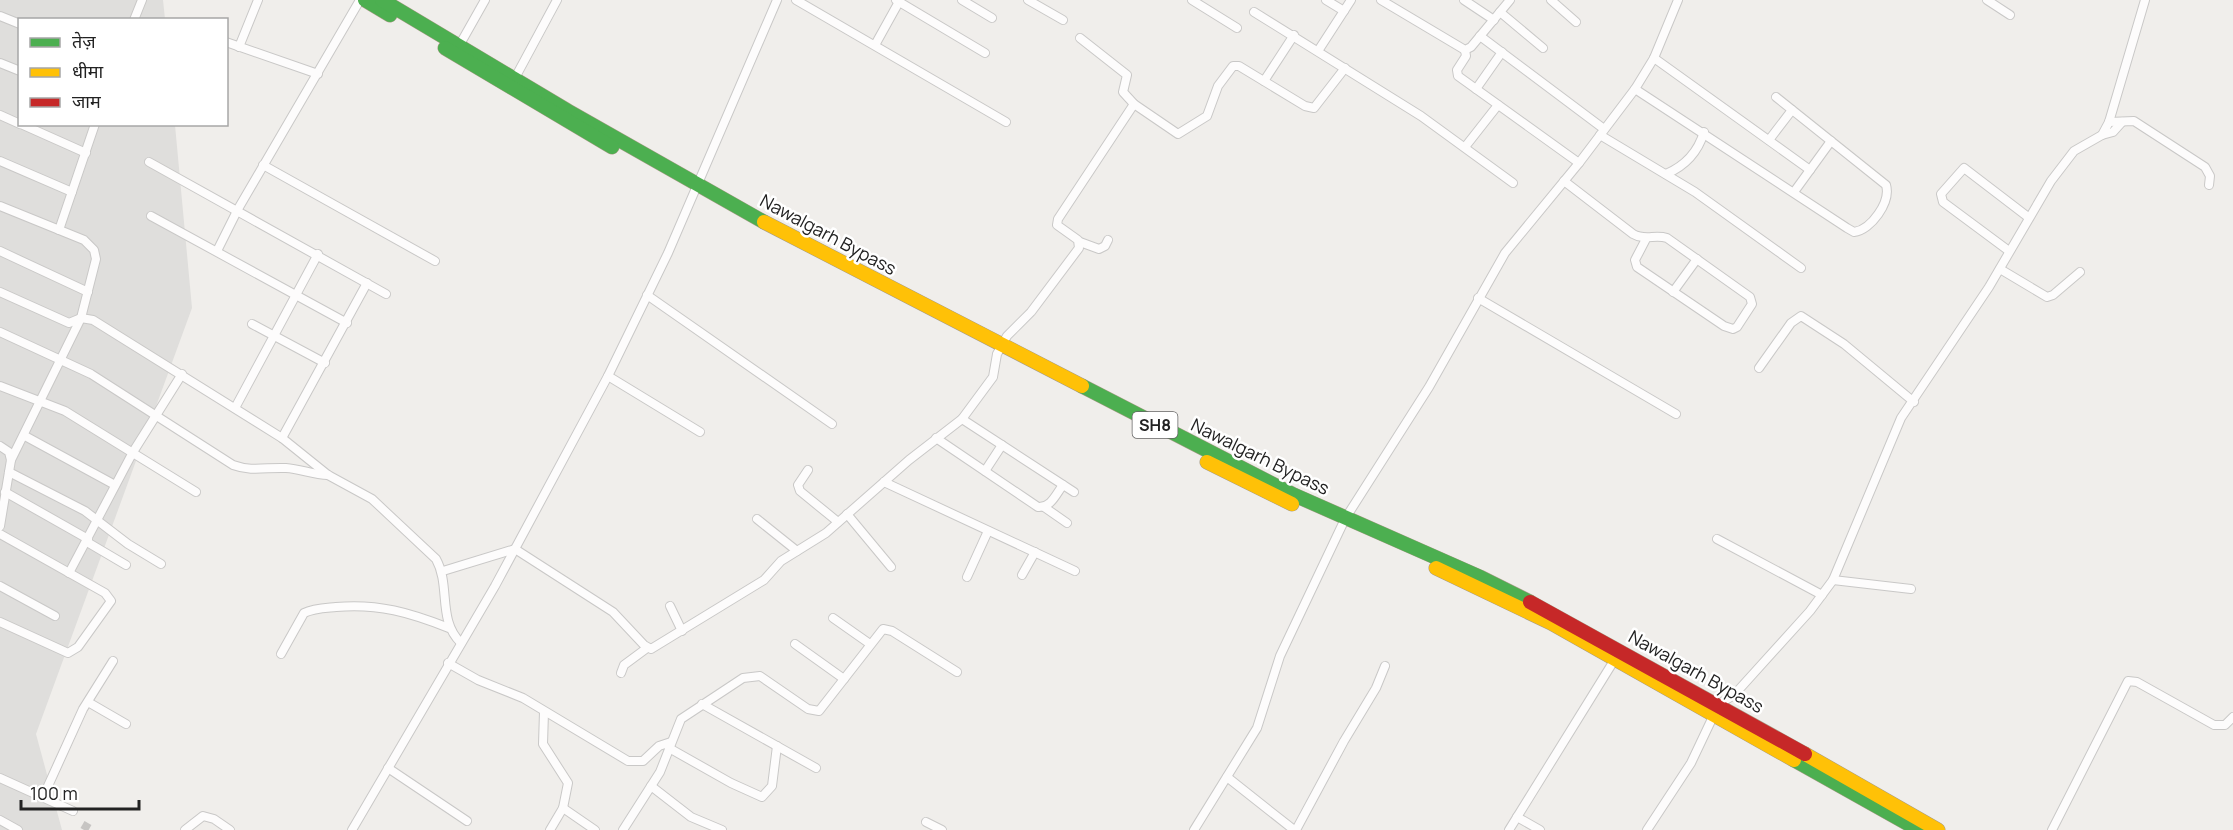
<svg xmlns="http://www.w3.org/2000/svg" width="2233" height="830" font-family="Manrope,'Noto Sans Devanagari',sans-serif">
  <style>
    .residential { fill: #dfdedc }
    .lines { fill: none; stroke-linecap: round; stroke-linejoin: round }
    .street-tunnel { stroke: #c7c5c3; stroke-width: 8; stroke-dasharray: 8 4; stroke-linecap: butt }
    .street-casing { stroke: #c9c8c7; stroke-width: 10 }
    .fast-casing { stroke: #a79c86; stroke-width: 15 }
    .slow-casing { stroke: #a79c86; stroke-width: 15 }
    .jam-casing { stroke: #a79c86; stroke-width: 15 }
    .street { stroke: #fdfcfc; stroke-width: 8 }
    .fast { stroke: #4caf50; stroke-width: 14 }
    .slow { stroke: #ffc107; stroke-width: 14 }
    .jam { stroke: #c62828; stroke-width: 14 }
    .labels { text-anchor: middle; stroke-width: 5; stroke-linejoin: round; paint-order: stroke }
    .shield { fill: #fff; stroke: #646464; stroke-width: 1.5 }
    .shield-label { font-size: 16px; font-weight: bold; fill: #222 }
    .street-label { font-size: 18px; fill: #222; stroke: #fff }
  </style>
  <rect width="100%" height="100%" fill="#f0eeeb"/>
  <polygon class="residential" points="0,0 163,0 165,19 20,20 20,124 175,125 192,308 36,734 62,830 0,830"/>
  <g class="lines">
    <polyline class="street-tunnel" points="84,830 88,823"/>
    <g class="street-casing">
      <g id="street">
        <polyline points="796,0 1006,122"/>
        <polyline points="896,0 985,53"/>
        <polyline points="962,0 992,18"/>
        <polyline points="1028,0 1063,20"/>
        <polyline points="1192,0 1237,28"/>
        <polyline points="1326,0 1344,11"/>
        <polyline points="1381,0 1465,50 1471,47 1510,0"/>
        <polyline points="1464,0 1494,20"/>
        <polyline points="1551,0 1576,22"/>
        <polyline points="1987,0 2010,15"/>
        <polyline points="1254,12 1421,116 1513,183"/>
        <polyline points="1500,12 1543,48"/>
        <polyline points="0,16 20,24"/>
        <polyline points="134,20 142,0"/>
        <polyline points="1480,36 1604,129"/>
        <polyline points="226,42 318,74"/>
        <polyline points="875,45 900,0"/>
        <polyline points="459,46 485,0"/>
        <polyline points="239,47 258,0"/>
        <polyline points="1465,50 1466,56 1457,70 1458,76 1579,163"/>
        <polyline points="1318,51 1351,0"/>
        <polyline points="1654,58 1810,170"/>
        <polyline points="0,63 20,71"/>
        <polyline points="515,78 557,0"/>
        <polyline points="1264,81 1294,35"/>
        <polyline points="1476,89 1502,52"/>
        <path d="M 1635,89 L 1847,228 L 1854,232 C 1871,230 1891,202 1886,185 L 1776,97"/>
        <polyline points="1134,104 1178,134 1207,116 1218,86 1233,66 1239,66 1305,106 1314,108 1345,68"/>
        <polyline points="0,115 20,124"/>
        <polyline points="2109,122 2134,121 2205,167 2210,176 2209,185"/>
        <polyline points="21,124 86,153"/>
        <polyline points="1600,135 1695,192 1801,268"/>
        <polyline points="2102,135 2113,132 2122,122"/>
        <polyline points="1769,140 1792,110"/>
        <polyline points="1465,147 1498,105"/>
        <polyline points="0,161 72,192"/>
        <polyline points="149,162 386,294"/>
        <polyline points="263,165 435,261"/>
        <path d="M 1666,174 C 1685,166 1698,152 1704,132"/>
        <path d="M 1564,181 L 1633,234 C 1645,241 1655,234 1667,238 L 1750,297 L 1752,304 L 1737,327 L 1733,329 L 1724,326 L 1637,267 L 1635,260 L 1646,239"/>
        <polyline points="1794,192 1831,141"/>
        <polyline points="0,206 84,240 94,250 96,259 81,318 11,460"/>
        <polyline points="151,216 347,323"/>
        <polyline points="59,230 95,124"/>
        <polyline points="1080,242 1099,249 1105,246 1108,240"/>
        <polyline points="0,251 88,292"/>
        <polyline points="217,251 238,209 360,0"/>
        <polyline points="2009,251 1943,202 1941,194 1964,168 2028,217"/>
        <polyline points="2000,269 2047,297 2053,295 2080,272"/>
        <path d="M 0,292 L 69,323 L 81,318 L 93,320 L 282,438 L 328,475 L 372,499 L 436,559 C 451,586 437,620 461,643"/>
        <polyline points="1673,292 1697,259"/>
        <polyline points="647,295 832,424"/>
        <polyline points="1478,298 1676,414"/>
        <polyline points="252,324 325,363"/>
        <path d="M 0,332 L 91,374 L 233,465 C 252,472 267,467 286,468 C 301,469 313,475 328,475"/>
        <polyline points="1759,368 1791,323 1801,316 1844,344 1914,402"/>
        <polyline points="608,376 700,432"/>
        <polyline points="0,386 65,411 196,492"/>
        <polyline points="235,408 318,254"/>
        <polyline points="962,419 1074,492"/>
        <polyline points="25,436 115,485"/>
        <polyline points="282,438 367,283"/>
        <path d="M 936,438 L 1038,507 C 1051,508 1056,494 1063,485"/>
        <polyline points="0,446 9,452 11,460 0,526"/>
        <polyline points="808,470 798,485 800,491 838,522"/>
        <polyline points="985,471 1002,445"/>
        <polyline points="9,472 85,511 128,544 161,564"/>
        <polyline points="884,482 1075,571"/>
        <polyline points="5,492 88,539"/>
        <polyline points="1044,507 1067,523"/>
        <polyline points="847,514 891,567"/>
        <polyline points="757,519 797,551"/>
        <polyline points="0,534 105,593 111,601 78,647 68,653 0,622"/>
        <polyline points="1717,539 1822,595"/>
        <polyline points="87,542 126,565"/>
        <polyline points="443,571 515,549 613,612 644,645 651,649 764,580 781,561 826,533 909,460 962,419 993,377 997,354 1007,336 1031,312 1079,248 1078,240 1057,225 1058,219 1134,104 1123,92 1127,75 1080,38"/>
        <polyline points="69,573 133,452 182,374"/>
        <polyline points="1022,575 1035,552"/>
        <polyline points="967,577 988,531"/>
        <polyline points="1833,580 1911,589"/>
        <polyline points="0,586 55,616"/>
        <polyline points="670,606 682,631"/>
        <polyline points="833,618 870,644"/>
        <polyline points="795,644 844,679"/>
        <path d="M 281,654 L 304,613 C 314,608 326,608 336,607 C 378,603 411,613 449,628"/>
        <polyline points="448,663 478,680 523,698 628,761 643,761 659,746 671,742"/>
        <polyline points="621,673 624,665 647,648"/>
        <polyline points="88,702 126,724"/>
        <polyline points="702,704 816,768"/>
        <polyline points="544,712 543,744 568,783 563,808 550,830"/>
        <polyline points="669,748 731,783 762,797 772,786 777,746"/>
        <polyline points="388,768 467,821"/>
        <polyline points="1227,777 1294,830"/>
        <polyline points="0,778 73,811"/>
        <polyline points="651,786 691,817 722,830"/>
        <polyline points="43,797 83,709 113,661"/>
        <polyline points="563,808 595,830"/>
        <polyline points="1517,817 1540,830"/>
        <polyline points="0,820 18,830"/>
        <polyline points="926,822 942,830"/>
        <polyline points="185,830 203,816 214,819 230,830"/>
        <polyline points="352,830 495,586 608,376 668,253 777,0"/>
        <polyline points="623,830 660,772 681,719 743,678 760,676 808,709 819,711 883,629 892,631 957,672"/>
        <polyline points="1194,830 1257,728 1280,656 1345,519 1429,387 1505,253 1579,163 1635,89 1654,58 1678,0"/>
        <polyline points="1296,830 1344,741 1376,688 1385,666"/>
        <polyline points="1509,830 1615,659"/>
        <polyline points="1647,830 1691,763 1719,704 1734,695 1810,611 1833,580 1901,418 1989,287 2051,181 2074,151 2102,135 2109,122 2145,0"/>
        <polyline points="2052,830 2128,681 2137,682 2214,725 2225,725 2233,717"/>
      </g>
    </g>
    <g class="fast-casing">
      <g id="fast">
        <polyline points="365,0 390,15"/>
        <polyline points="382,0 568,111 764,222"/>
        <polyline points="445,48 612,147"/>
        <polyline points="1082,386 1292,494 1480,577 1530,602"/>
        <polyline points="1794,760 1919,830"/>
      </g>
    </g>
    <g class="slow-casing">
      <g id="slow">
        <polyline points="764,222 1082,386"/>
        <polyline points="1207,462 1292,504"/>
        <polyline points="1436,568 1551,623 1794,760"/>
        <polyline points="1805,754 1938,830"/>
      </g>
    </g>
    <g class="jam-casing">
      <polyline id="jam" points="1530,602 1805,754"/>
    </g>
    <use href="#street" class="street"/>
    <use href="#fast" class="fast"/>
    <use href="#slow" class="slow"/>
    <use href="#jam" class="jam"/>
  </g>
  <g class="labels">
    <rect class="shield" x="1132.5" y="412" width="45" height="26" rx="4.5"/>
    <g class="shield-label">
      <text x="1155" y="431">SH8</text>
    </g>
    <g class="street-label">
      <text transform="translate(828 235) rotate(28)" y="6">Nawalgarh Bypass</text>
      <text transform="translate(1260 457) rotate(26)" y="6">Nawalgarh Bypass</text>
      <text transform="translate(1696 672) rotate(29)" y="6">Nawalgarh Bypass</text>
    </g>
  </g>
  <rect x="18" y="18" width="210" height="108" fill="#ffffff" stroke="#a7a7a7" stroke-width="1.5"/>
  <rect x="30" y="38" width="30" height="9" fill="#4caf50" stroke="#a7a7a7" stroke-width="1.5"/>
  <text x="72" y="48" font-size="18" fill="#222222">तेज़</text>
  <rect x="30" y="68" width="30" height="9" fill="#ffc107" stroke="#a7a7a7" stroke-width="1.5"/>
  <text x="72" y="78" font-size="18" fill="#222222">धीमा</text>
  <rect x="30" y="98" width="30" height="9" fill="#c62828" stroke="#a7a7a7" stroke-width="1.5"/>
  <text x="72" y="108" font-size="18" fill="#222222">जाम</text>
  <path d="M21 800v9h118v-9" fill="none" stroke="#222222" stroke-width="3"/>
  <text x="30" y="800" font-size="18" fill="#222222" stroke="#ffffff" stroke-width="4.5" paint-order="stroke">100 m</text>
</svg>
